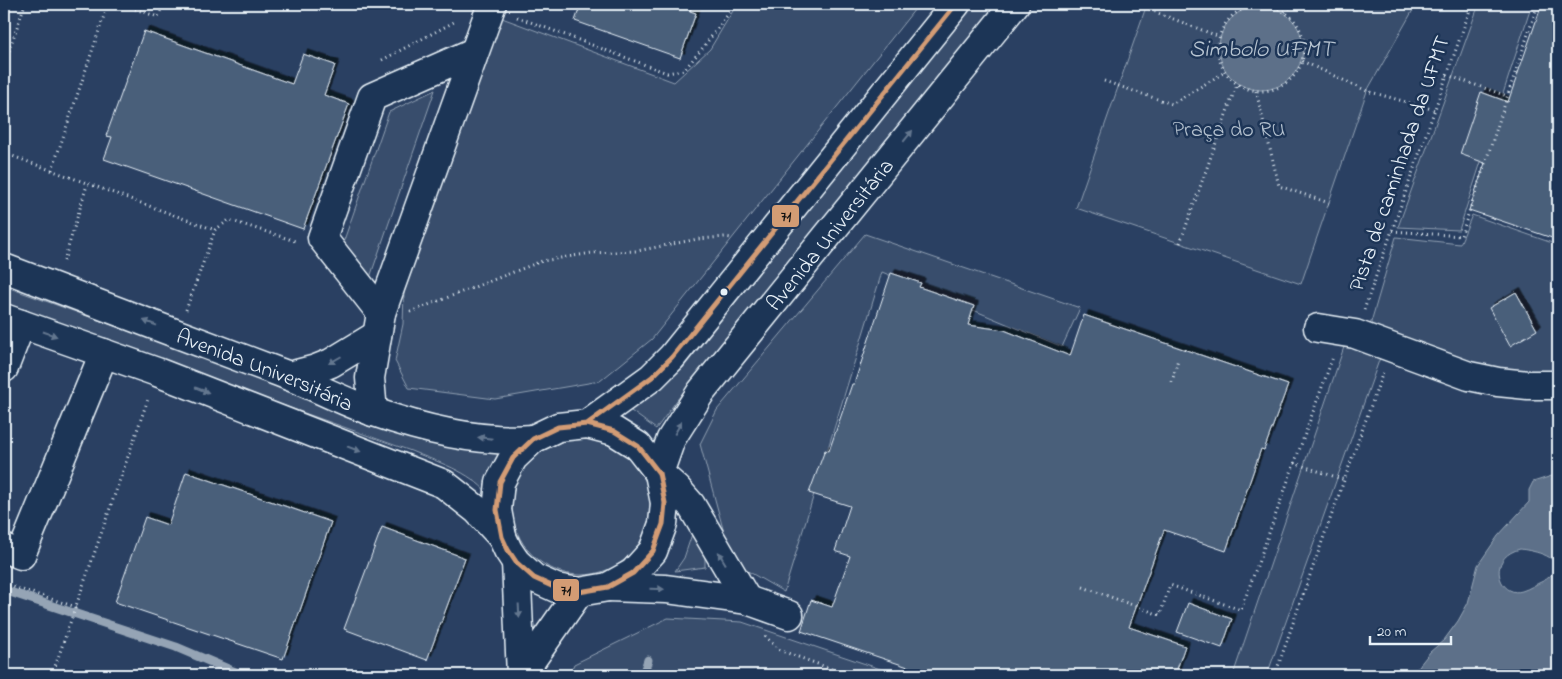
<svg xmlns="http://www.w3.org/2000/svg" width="1562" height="679" font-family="'Indie Flower',sans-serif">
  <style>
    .built { fill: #2a4162 }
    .green { fill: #374d6c; stroke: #909fb2 }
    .water { fill: #5d7089; stroke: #95a4b5; fill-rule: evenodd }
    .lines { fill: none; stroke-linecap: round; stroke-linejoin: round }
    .stream { stroke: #95a4b5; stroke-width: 9 }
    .building { fill: #495e7a; stroke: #e8f1f8; filter: url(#shadow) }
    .minor-casing { stroke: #e8f1f8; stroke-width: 31 }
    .path { stroke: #e8f1f8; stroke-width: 3; stroke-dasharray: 1 4; stroke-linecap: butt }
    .minor { stroke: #1d3557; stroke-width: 28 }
    .bus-1-casing { stroke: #1d3557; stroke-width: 9 }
    .bus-1 { stroke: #d39c74; stroke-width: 5 }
    .oneway { fill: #64778f }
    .bus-dot { fill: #e8f1f8; stroke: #1d3557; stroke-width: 2 }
    .labels { text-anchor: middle; stroke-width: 5; stroke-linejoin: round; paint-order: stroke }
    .park-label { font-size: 22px; fill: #b3c0ce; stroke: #1d3557 }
    .street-label { font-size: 22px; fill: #e8f1f8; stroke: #1d3557 }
    .water-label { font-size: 24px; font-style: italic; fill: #b7c4d1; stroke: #1d3557 }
    .line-badge { stroke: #1d3557; stroke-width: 2 }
    .pale-badge-label { font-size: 14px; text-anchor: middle; font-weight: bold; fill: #111 }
  </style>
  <defs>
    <filter id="shadow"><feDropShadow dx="4.5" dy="-4.5" stdDeviation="0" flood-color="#0009"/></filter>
  </defs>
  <rect width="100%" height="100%" fill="#1d3557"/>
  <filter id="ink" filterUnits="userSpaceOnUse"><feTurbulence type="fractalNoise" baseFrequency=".02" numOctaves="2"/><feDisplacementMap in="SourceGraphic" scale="10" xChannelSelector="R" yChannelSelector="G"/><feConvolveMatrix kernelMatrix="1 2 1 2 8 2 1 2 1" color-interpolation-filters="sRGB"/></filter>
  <g filter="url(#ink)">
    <rect class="built" x="4" y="4" width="1554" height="671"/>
    <g class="green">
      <polygon points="737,4 919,4 652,339 600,381 495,399 409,388 395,361 403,324 404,292 502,18 674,82 710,49"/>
      <polygon points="974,4 1002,4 677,400 656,429 631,411 631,408 663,386 683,368"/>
      <polygon points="1147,4 1414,4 1413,10 1367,91 1301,284 1076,208"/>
      <polygon points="1479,4 1532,4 1459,230 1398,227"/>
      <polygon points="435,90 367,286 343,243 389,112"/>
      <polygon points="1472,215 1558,245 1558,375 1491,377 1369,329 1396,237 1460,244"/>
      <polygon points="865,234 1080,308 1062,347 882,272 784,592 732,562 700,444 717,410"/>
      <path d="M 4,286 L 402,430 L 506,450 L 488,494 C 470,471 437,462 411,451 L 4,306 Z"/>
      <polygon points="1346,341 1382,352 1267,675 1233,675"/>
      <circle cx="581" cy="506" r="69"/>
      <polygon points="694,528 705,556 705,567 675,571 684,558"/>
      <polygon points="668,618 742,622 898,675 696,675 679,669 677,675 569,675 574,664"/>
    </g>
    <g class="water">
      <circle cx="1261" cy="48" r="42"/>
      <path d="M 1558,474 L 1558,675 L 1412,675 L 1430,652 L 1444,640 L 1458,621 L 1468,603 L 1478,565 L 1498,536 L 1529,502 L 1529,490 L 1533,482 ZM 1520,549 C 1528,550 1562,555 1555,571 C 1551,575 1548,579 1543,581 C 1536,584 1529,589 1522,591 C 1500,598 1485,558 1520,549 Z"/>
    </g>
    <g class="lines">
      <g class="stream">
        <polyline points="4,590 176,647 242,675"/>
        <polyline points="643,675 648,660"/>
      </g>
    </g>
    <g class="building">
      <polygon points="581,4 693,4 690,11 696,13 680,58 575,21"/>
      <polygon points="1542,4 1558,4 1558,240 1469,210 1485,163 1460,154 1481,92 1508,102"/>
      <polygon points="144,31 292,84 303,54 335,65 324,95 349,104 303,229 104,159 112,137 106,136"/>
      <polygon points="891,273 921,283 919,287 974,306 968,325 1004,330 1070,356 1084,315 1288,385 1264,450 1261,449 1226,551 1164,530 1129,627 1185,646 1175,675 932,675 801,631 811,600 832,607 850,556 835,551 850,506 809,493 825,450 829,451 852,384 854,384"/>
      <polygon points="1516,292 1537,330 1510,346 1489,308"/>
      <polygon points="186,472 331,522 283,659 115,602 145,517 168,525"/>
      <polygon points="382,527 465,558 427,660 344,629"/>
      <polygon points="1188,603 1232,619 1222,648 1177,632"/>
    </g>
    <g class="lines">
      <g class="minor-casing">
        <g id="minor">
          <path id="s1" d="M 4,268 C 95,303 185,337 276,371 C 309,383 341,401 374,412 C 425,430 479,443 533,439"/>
          <polyline points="381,313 322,238 372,97 474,52"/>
          <polyline points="4,318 157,372 444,484 477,510 502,537"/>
          <polyline points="1318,328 1355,334 1469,376 1498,382 1528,385 1558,385"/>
          <polyline points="4,368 21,324"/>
          <polyline points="289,376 316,369 331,363 377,335"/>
          <polyline points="373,412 370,378 381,313 492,4"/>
          <polyline points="587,424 614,431 638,446 659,473 665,503 663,524 653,551 633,573 608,587 579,592 556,588 534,578 516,562 508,550 502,537 497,510 500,482 513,458 533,439 558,427 587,424 652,377 672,357 956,4"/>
          <polyline points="4,548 21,555 104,353"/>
          <polyline points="516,562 521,675"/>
          <polyline points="608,587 666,589 747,600 789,615"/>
          <path id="s2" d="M 747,600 L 691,505 L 677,489 L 659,473 L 671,439 L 701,392 L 1015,4"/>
          <polyline points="521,675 579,592"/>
        </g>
      </g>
      <g class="path">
        <polyline points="121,4 158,17 163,4"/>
        <circle cx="1261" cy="48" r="43"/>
        <polyline points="1145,8 1220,37"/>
        <polyline points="1285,12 1294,4"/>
        <polyline points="517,17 667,73 684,70 701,50 736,4"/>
        <polyline points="382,60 456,21"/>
        <polyline points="1302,61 1367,91 1435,110"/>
        <polyline points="4,65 25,4"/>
        <polyline points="1447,75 1507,96"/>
        <polyline points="1104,81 1172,104 1225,72"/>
        <polyline points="1256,91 1279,186 1329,203"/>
        <polyline points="4,153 215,230"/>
        <polyline points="52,170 108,4"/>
        <polyline points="1392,231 1461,236 1538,4"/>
        <polyline points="1180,243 1237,84"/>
        <polyline points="64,261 87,185"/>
        <polyline points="186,310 215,230 229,220 295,241"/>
        <polyline points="1364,310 1472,4"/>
        <polyline points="410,312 542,261 592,253 637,251 698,239 725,237 732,238"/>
        <polyline points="1172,382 1178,359"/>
        <polyline points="1294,463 1345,480"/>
        <polyline points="4,584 76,607"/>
        <polyline points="1083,587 1160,615 1170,585 1241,610 1333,357"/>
        <polyline points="765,636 779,650 848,675"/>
        <polyline points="52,675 148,399"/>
        <polyline points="1275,675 1300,603 1383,372"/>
      </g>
      <use href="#minor" class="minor"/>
      <g class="bus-1-casing">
        <polyline id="bus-1" points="587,424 614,431 638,446 659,473 665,503 663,524 653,551 633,573 608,587 579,592 556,588 534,578 516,562 508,550 502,537 497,510 500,482 513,458 533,439 558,427 587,424 652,377 672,357 956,4"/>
      </g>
      <use href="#bus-1" class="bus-1"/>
    </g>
    <defs><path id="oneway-solid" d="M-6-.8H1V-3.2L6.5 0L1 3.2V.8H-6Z" transform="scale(1.25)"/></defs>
    <g class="oneway">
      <use href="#oneway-solid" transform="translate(908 136) rotate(-51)"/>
      <use href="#oneway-solid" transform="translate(150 323) rotate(-159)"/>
      <use href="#oneway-solid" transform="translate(50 334) rotate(19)"/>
      <use href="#oneway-solid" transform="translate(335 360) rotate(150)"/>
      <use href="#oneway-solid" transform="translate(202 390) rotate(21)"/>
      <use href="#oneway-solid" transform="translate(678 428) rotate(-61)"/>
      <use href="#oneway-solid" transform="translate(485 438) rotate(-174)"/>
      <use href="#oneway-solid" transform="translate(354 449) rotate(21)"/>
      <use href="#oneway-solid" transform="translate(722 558) rotate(-121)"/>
      <use href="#oneway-solid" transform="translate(657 589) rotate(1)"/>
      <use href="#oneway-solid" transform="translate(519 611) rotate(87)"/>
    </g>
  </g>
  <circle class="bus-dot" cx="724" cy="292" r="4.5"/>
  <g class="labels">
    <g class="park-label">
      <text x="1229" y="136">Praça do RU</text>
    </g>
    <g class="street-label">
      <text transform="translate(1398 163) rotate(-71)" y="8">Pista de caminhada da UFMT</text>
      <text dy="8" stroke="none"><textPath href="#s2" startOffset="451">Avenida Universitária</textPath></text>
      <text dy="8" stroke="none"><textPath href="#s1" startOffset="280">Avenida Universitária</textPath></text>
    </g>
    <g class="water-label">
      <text x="1261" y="56">Simbolo UFMT</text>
    </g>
  </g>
  <g class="line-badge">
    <rect x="771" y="204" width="29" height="24" rx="5" fill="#d39c74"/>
    <rect x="552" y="578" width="28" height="24" rx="5" fill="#d39c74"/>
  </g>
  <g class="pale-badge-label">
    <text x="786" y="221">71</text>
    <text x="566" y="595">71</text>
  </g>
  <rect width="1562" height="679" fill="none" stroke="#1d3557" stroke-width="20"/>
  <rect x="10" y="10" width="1542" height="659" fill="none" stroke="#e8f1f8" stroke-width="2" filter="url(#ink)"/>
  <path d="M1370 636v8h81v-8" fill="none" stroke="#e8f1f8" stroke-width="2.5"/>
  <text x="1377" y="636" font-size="15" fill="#e8f1f8" stroke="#1d3557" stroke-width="4" paint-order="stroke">20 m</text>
</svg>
